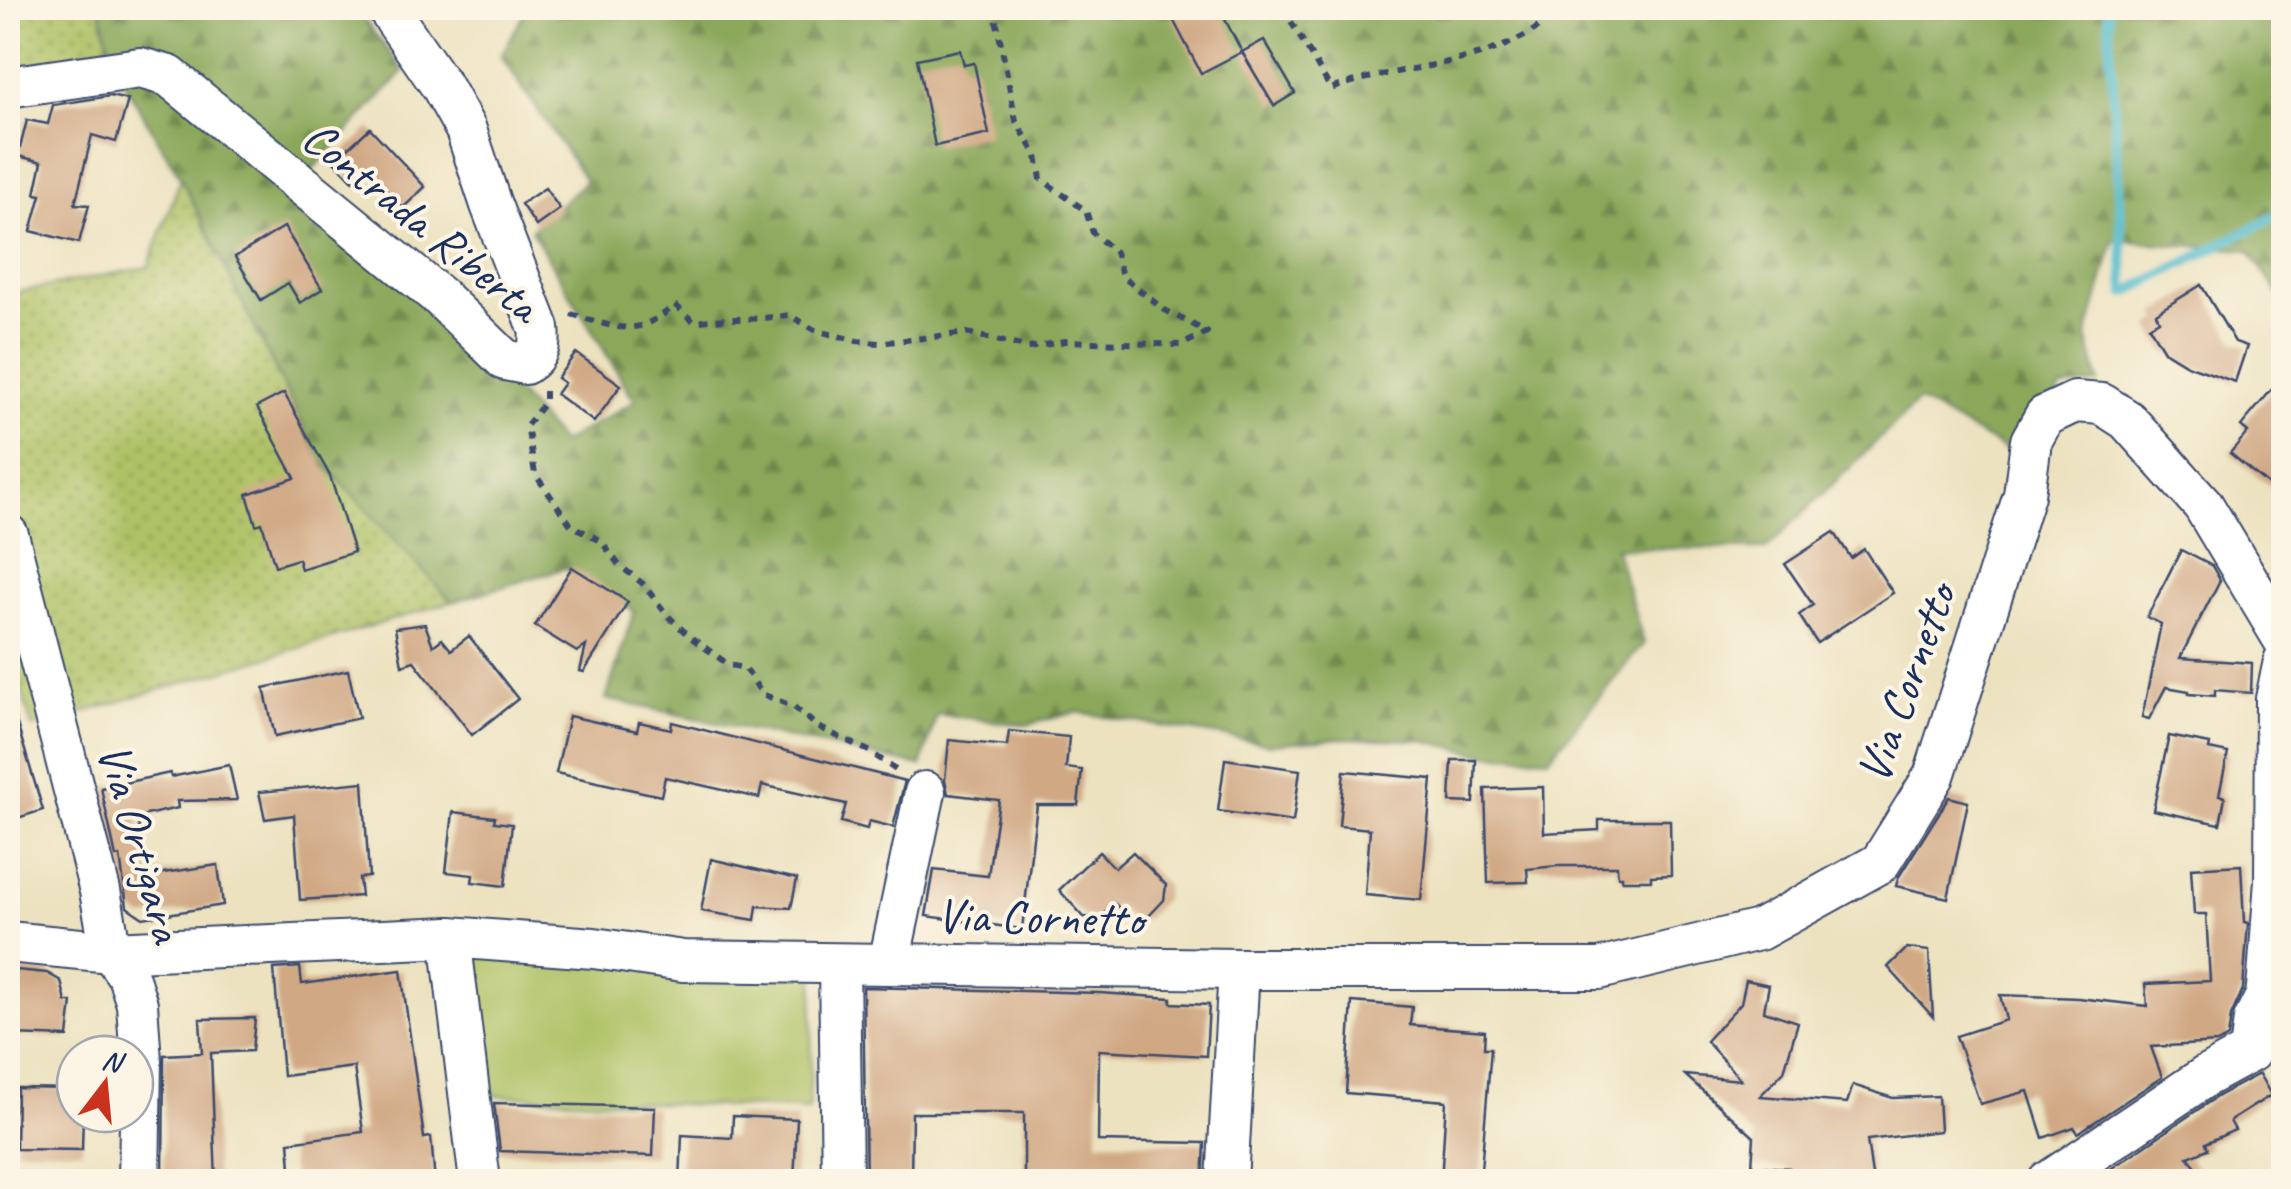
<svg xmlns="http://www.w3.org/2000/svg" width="2291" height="1189" font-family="Caveat,sans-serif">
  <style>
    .green { fill: url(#green-dots); stroke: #647862; stroke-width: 2.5 }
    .forest { fill: url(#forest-firs); stroke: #526b5c; stroke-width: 2.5 }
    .pitch { fill: #aec165; stroke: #647862; stroke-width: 2.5 }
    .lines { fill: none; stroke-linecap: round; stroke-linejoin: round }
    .stream { stroke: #52bccd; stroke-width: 10 }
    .building { fill: #d0a884 }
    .minor-casing { stroke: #3a4a6d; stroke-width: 44 }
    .path { stroke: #3a4a6d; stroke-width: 6; stroke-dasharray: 8 8; stroke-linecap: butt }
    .minor { stroke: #fff; stroke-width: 40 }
    .labels { text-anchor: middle; stroke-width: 8; stroke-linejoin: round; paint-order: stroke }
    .street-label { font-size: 48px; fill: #1b2f5e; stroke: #fcf5e5 }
  </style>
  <defs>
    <pattern id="green-dots" width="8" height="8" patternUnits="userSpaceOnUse" patternTransform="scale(2.5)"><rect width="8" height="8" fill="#aec165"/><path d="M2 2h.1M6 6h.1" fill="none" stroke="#8d9d56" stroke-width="1.8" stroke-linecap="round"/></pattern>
    <pattern id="forest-firs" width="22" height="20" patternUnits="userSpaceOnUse" patternTransform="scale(2.5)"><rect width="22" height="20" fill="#8aa75a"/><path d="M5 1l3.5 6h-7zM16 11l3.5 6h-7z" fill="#70884e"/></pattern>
  </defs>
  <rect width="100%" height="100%" fill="#fcf5e5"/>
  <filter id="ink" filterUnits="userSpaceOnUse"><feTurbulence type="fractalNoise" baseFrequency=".01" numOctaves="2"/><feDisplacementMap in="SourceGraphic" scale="20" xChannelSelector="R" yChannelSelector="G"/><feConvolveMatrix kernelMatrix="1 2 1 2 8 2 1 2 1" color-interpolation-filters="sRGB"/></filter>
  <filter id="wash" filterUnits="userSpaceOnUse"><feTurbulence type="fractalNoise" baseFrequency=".0048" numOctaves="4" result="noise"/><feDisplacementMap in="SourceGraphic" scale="40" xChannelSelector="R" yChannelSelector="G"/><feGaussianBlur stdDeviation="2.25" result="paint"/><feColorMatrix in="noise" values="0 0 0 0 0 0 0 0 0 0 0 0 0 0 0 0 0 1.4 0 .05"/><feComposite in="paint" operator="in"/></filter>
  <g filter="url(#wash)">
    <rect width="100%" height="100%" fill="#ece2c0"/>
    <g class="green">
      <polygon points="8,8 100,8 113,64 8,80"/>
      <polygon points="181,178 319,458 452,602 32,728 8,641 8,294 148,267"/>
    </g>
    <polygon class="forest" points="100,8 355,8 404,71 305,178 480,351 562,443 635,401 531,230 586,181 501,56 527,8 2283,8 2283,301 2249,250 2114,240 2087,336 2099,383 2061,388 2023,459 1918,401 1766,549 1615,548 1644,643 1549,758 1481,754 1422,740 1341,738 1270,744 1077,712 1026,725 937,714 921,766 606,699 634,611 565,568 452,602 319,458 181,178 113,64"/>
    <polygon class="pitch" points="441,940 815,956 809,1110 464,1094"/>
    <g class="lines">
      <polyline class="stream" points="2108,8 2125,293 2284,212"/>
    </g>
    <g id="blocks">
      <g class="building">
        <polygon points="1167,8 1219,8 1242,52 1201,73"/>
        <polygon points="1264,40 1295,93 1274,106 1242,52"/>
        <polygon points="960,50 964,65 974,63 989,134 935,146 917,59"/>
        <polygon points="110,96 128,100 116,142 92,135 75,204 89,205 79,243 31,231 41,195 35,194 42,162 18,156 27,120 48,124 53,105"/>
        <polygon points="370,128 425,187 403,208 367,169 353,181 334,161"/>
        <polygon points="545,188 560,209 536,226 521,204"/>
        <polygon points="284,227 322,289 300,303 288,283 261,300 235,257"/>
        <polygon points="2201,285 2235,342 2247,346 2235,382 2187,365 2164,351 2149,326 2159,320 2156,313"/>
        <polygon points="576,353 621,385 594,422 556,394 564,383 557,378"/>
        <polygon points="2284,375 2284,498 2230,453 2248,432 2241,426"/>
        <polygon points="284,393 330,476 354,552 301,569 298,559 275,566 262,523 256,525 247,494 295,478 257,407"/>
        <polygon points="1834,532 1851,558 1864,549 1893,593 1817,643 1799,615 1813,605 1785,564"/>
        <polygon points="2181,550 2212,566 2220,580 2180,658 2252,663 2251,693 2215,690 2215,696 2189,694 2189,691 2166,687 2149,719 2142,717 2161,624 2147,617"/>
        <polygon points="572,567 628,602 584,672 580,671 586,646 577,652 535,626"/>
        <polygon points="425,624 433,646 442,639 451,650 469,636 518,699 472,735 414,661 402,665 395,628"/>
        <polygon points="348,670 359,718 275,736 264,688"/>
        <polygon points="14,714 43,810 8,821 8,715"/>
        <polygon points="569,716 637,731 639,722 671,729 672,722 905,781 893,827 869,821 867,829 841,822 846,804 762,785 759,798 665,777 661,796 556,773"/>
        <polygon points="1009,731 1069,737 1066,768 1082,770 1078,805 1037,805 1022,929 926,916 934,870 988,876 999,800 948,794 945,780 949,740 1007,746"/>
        <polygon points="2169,736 2210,744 2209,749 2228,753 2219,795 2225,797 2220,824 2153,810"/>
        <polygon points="1225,759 1300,770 1293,822 1218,811"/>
        <polygon points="1452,760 1476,760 1474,803 1450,802"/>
        <polygon points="229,765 237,800 177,801 178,808 137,817 149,875 218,865 223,905 143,918 127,907 120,856 116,857 101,788 170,773 171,777"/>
        <polygon points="1344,771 1432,779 1421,900 1365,895 1370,829 1339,826"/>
        <polygon points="363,782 369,877 359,878 361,896 300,900 294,815 265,819 259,792"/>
        <polygon points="1543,787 1544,833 1599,830 1599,820 1670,820 1671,875 1651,876 1651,880 1622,880 1622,876 1618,876 1617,866 1557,866 1527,869 1528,882 1488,883 1485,789"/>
        <polygon points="1949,797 1968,802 1948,898 1896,886 1898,878"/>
        <polygon points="453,812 495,817 494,822 512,824 505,886 472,882 473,875 446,872"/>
        <polygon points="1099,852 1115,868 1133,852 1166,885 1164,900 1146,919 1130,918 1115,904 1100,918 1084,917 1059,890"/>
        <polygon points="711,859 797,879 791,908 757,906 755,920 701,911"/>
        <polygon points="2241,865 2244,922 2248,923 2244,976 2243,989 2231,1016 2228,1037 2217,1043 2151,1047 2162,1077 2078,1133 2074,1127 2043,1138 2028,1091 1980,1104 1956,1036 2006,1020 2000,995 2078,998 2147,1006 2145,984 2210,981 2206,914 2194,914 2191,868"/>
        <polygon points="1907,948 1929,951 1933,1017 1888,967"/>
        <polygon points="300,967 302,984 401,970 424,1138 431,1137 435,1182 394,1182 393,1175 343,1179 343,1182 292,1182 289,1142 363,1132 354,1067 283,1076 274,969"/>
        <polygon points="16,970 47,973 61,981 66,1002 72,1002 68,1037 14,1035"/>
        <polygon points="1746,980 1769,985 1764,1011 1798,1022 1784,1071 1760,1096 1847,1103 1853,1085 1893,1098 1938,1096 1940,1131 1867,1140 1873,1182 1822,1182 1822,1177 1788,1174 1789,1168 1752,1166 1754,1137 1685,1075 1741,1080 1706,1041 1741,1003"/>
        <polygon points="863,987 1100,993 1171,998 1171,1003 1209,1005 1206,1056 1099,1050 1098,1141 1205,1143 1203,1182 1024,1182 1024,1113 912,1113 911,1182 866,1182"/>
        <polygon points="1352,1002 1412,1007 1410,1025 1485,1031 1484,1048 1491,1048 1480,1182 1441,1182 1446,1101 1346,1093"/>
        <polygon points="255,1018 252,1051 211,1053 216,1182 163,1182 164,1055 202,1053 200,1019"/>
        <polygon points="2259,1074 2271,1095 2230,1121 2235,1130 2206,1143 2208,1149 2188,1157 2209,1182 2108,1182 2103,1174 2218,1096"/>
        <polygon points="17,1088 75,1089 75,1114 83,1114 82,1150 16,1149"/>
        <polygon points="494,1103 655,1107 653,1156 500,1151"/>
        <polygon points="733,1116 797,1119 794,1182 680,1182 682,1135 732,1138"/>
      </g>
    </g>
  </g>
  <g filter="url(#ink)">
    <use href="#blocks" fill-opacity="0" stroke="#3a4a6d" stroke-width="2.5"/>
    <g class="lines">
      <g class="minor-casing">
        <g id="minor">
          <path d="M 8,87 L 140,68 L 169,76 L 440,297 L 505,360 L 525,364 C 539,355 541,344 539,328 L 491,205 L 466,130 L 442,87 L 387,8"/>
          <polyline points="8,535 100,891 111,952 128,976 137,1004 141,1061 139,1182"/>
          <polyline points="450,937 480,1182"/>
          <polyline points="8,942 111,952 450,937 594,948 683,961 1239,969 1599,969 1759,930 1880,863 1934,776 2024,495 2031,441 2045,416 2075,402 2102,404 2127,420 2203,505 2284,640"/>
          <polyline points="889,963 925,792"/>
          <polyline points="839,965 842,1182"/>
          <polyline points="1227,1182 1239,969"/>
          <polyline points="2048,1182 2206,1076 2250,1052 2254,1020 2266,996 2268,978 2275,880 2276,699 2284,661"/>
        </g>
      </g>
      <g class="path">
        <polyline points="1141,8 1142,8"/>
        <path d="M 1283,8 L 1331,89 C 1405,61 1503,70 1560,8"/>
        <path d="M 571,314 C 617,328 636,339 675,305 L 694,322 C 727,317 757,321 789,315 L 815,330 L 857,341 L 879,343 L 967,333 L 1029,348 L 1065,341 L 1182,345 L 1207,332 L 1163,309 L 1122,276 L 1115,252 L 1093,233 L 1086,211 L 1041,179 L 1037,156 L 1016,121 L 994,8"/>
        <polyline points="545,391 545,402 527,425 535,474 571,525 601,541 619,565 642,583 669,617 689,636 729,665 745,668 762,694 794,707 818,727 869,751 900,773"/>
      </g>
      <use href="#minor" class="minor"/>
    </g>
  </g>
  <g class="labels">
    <g class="street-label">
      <text transform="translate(422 220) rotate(39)" y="17">Contrada Riberta</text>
      <text transform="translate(1905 683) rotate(-70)" y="17">Via Cornetto</text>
      <text transform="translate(142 842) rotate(74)" y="17">Via Ortigara</text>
      <text transform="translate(1040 916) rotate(1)" y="17">Via Cornetto</text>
    </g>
  </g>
  <rect width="2291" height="1189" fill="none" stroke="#fcf5e5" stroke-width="40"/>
  <g transform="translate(105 1084) rotate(16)"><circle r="48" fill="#fcf5e5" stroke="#a2a6af" stroke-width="2.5"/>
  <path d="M0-8L18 38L0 25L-18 38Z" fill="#c8321e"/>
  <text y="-15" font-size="28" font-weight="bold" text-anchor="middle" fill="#1b2f5e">N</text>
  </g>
</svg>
